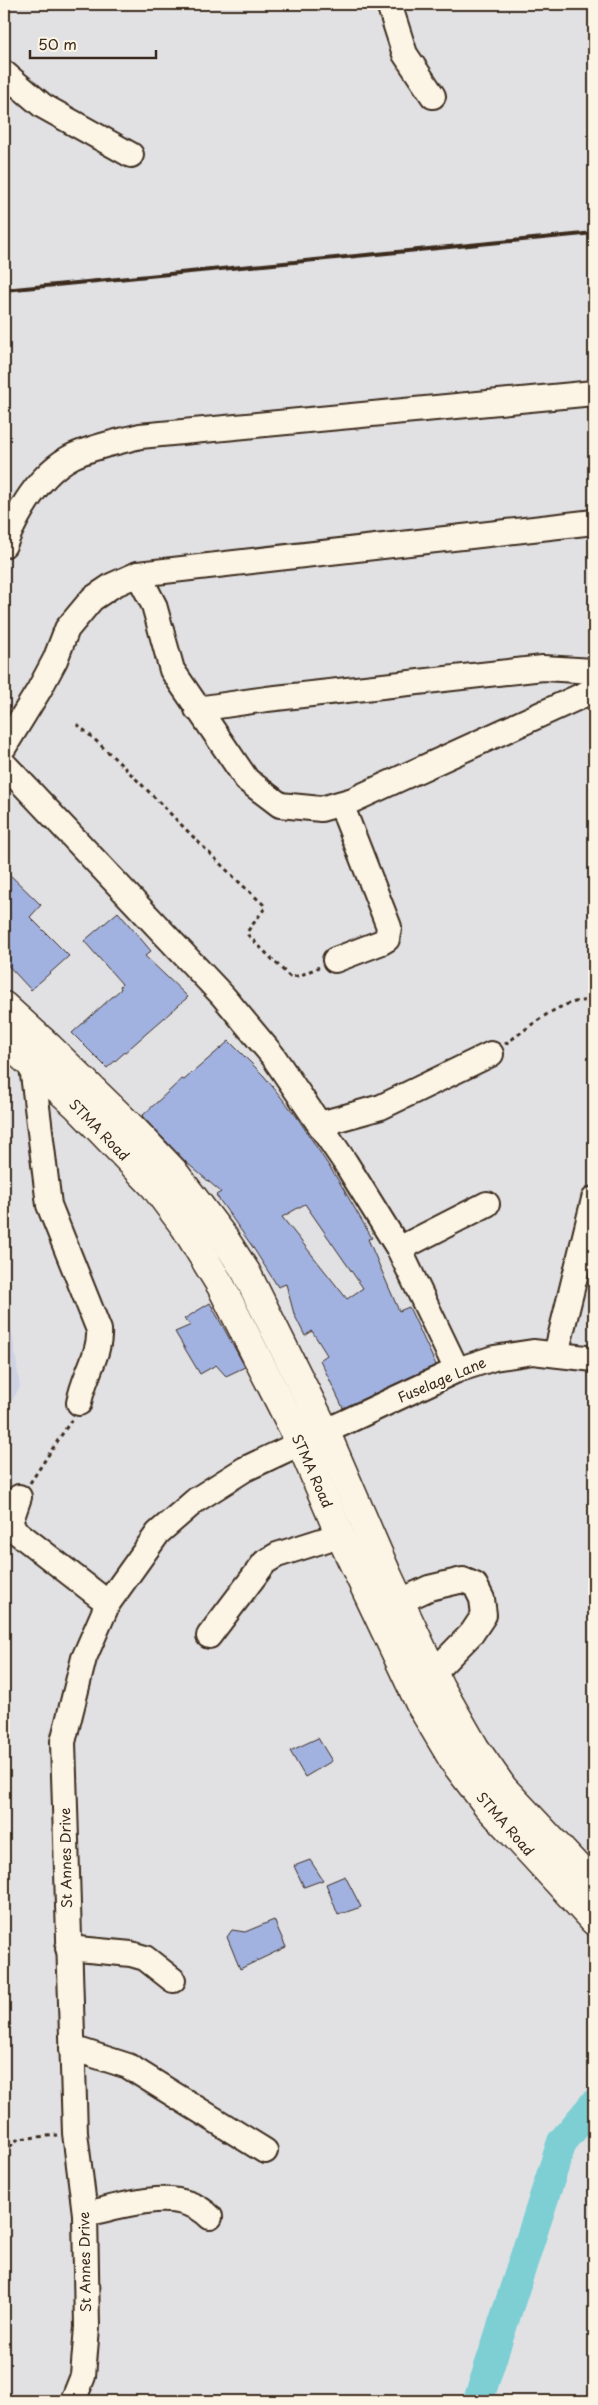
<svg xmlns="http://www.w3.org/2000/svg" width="598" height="2405" font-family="'Playpen Sans',sans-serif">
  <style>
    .built { fill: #ced3e3 }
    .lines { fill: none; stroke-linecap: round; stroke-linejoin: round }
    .river { stroke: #7dcfd4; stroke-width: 30 }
    .building { fill: #a1b2e1; stroke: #3b2a1e; fill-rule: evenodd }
    .minor-casing { stroke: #3b2a1e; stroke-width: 28 }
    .major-casing { stroke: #3b2a1e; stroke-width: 31 }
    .path { stroke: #3b2a1e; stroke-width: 3; stroke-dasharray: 4 4; stroke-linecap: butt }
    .minor { stroke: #fcf5e5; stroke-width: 24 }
    .major { stroke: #fcf5e5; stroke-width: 28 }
    .rail { stroke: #3b2a1e; stroke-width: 4 }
    .labels { text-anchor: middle; stroke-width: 4; stroke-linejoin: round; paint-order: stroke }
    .street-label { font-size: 14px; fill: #3b2a1e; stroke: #fcf5e5 }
  </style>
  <rect width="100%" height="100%" fill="#e1e1e4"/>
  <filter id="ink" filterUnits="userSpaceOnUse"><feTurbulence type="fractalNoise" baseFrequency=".02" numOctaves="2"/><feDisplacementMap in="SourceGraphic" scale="10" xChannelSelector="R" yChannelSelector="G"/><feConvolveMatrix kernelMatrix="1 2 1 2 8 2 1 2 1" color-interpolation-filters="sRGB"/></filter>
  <g filter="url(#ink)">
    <polygon class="built" points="4,1276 20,1387 4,1414"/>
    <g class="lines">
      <polyline class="river" points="478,2401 562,2142 594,2104"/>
    </g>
    <g class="building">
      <polygon points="4,869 41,905 30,917 69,956 31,990 4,961"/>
      <polygon points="118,912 151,951 145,956 188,997 107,1068 72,1033 121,989 120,986 122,984 84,941"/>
      <path d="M 229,1041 L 264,1076 L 297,1117 L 340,1183 L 372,1238 L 368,1239 L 399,1311 L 409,1307 L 436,1365 L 343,1408 L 320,1360 L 327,1355 L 312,1331 L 305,1336 L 294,1314 L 286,1284 L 278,1287 L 252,1246 L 216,1195 L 221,1192 L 187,1163 L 142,1116 L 182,1079 L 184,1080 ZM 305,1204 L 363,1288 L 347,1299 L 282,1217 Z"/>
      <polygon points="210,1303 245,1367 226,1376 216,1365 200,1374 175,1332 191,1325 184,1319"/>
      <polygon points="318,1738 332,1761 305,1777 290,1751"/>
      <polygon points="310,1860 323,1880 304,1887 294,1866"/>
      <polygon points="345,1876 361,1907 338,1915 326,1884"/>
      <polygon points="274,1920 286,1947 240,1969 227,1937 232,1930 245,1932"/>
    </g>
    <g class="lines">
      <g class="minor-casing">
        <g id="minor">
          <polyline points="389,4 405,54 433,96"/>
          <polyline points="4,73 43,106 131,155"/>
          <path d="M 4,545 C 18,512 39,473 73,456 C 94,446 118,442 140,436 L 594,393"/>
          <polyline points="138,574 154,605 172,670 247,780 280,805 321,809 353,800 594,690"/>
          <polyline points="197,709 267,699 543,668 594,671"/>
          <polyline points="4,747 39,690 55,660 67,629 92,599 113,585 138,574 594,522"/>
          <polyline points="4,764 223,996 273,1056 345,1162 399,1249 457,1370"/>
          <polyline points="335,960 382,942 387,939 389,927 341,804"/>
          <path d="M 32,1066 L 49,1205 L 99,1330 C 101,1353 83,1377 79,1403"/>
          <polyline points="320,1124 381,1107 491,1054"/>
          <polyline points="399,1249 487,1204"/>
          <polyline points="556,1354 594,1199"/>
          <polyline points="19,1497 9,1526 108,1603"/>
          <polyline points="401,1601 429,1588 463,1580 475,1585 482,1599 484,1615 472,1633 432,1674"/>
          <polyline points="209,1636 265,1562 277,1555 340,1535"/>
          <polyline points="68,1948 131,1954 145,1958 173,1980"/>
          <polyline points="72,2048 128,2066 265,2151"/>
          <path d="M 85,2214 C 124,2206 178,2185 210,2217"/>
          <polyline points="73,2401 83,2376 87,2327 85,2214 75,2133 63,1742 84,1658 108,1603 158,1533 196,1500 245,1469 457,1370 494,1358 533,1352 594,1359"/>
        </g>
      </g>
      <g class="major-casing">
        <g id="major">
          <polyline points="4,1006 49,1047 132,1128 173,1171 224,1238 246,1272 326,1433 387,1574 440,1687 475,1748 503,1788 594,1885"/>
          <polyline points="4,1040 76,1105 155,1187 185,1227 221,1286 301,1444 340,1535 420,1704 455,1763 487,1805 594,1921"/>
        </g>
      </g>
      <g class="path">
        <path d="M 77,724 C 142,780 198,846 263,904 L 265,908 L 247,932 L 248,935 L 290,977 L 299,976 L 319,967"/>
        <path d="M 505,1044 C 529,1028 565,994 594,1002"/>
        <polyline points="30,1483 72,1419"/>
        <polyline points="4,2152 18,2139 57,2135"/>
      </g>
      <use href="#minor" class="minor"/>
      <use href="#major" class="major"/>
      <polyline class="rail" points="4,290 594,233"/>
    </g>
  </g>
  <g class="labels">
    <g class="street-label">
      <text transform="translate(99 1130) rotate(46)" y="5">STMA Road</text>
      <text transform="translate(442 1380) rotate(-23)" y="5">Fuselage Lane</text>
      <text transform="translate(312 1471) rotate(66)" y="5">STMA Road</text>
      <text transform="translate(505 1824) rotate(49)" y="5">STMA Road</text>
      <text transform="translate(66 1858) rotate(-91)" y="5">St Annes Drive</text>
      <text transform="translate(85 2262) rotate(-91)" y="5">St Annes Drive</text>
    </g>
  </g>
  <rect width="598" height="2405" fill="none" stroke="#fcf5e5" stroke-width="20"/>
  <rect x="10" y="10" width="578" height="2385" fill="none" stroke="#3b2a1e" stroke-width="2" filter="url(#ink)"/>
  <path d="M30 50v8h126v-8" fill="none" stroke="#3b2a1e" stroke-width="2.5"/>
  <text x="38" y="50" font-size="15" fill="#3b2a1e" stroke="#fcf5e5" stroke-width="4" paint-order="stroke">50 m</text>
</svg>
